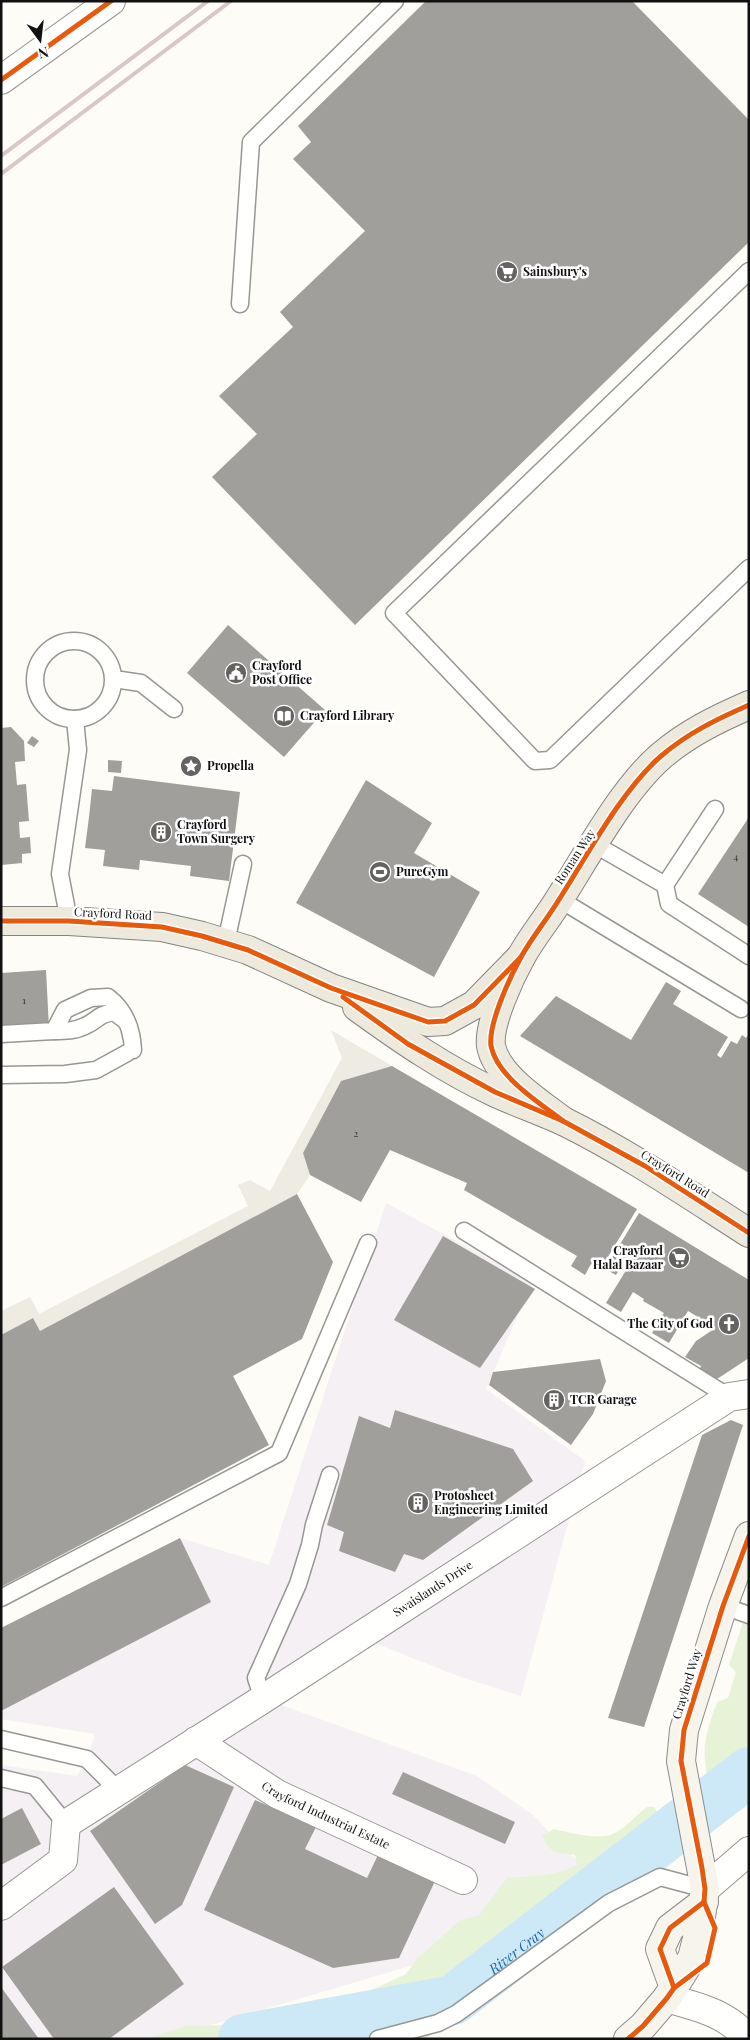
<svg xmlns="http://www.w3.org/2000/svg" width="750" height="2040" font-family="'Playfair Display',serif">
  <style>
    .industrial { fill: #f5f0f3 }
    .green { fill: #e7f3d7 }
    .plaza { fill: #edebe2 }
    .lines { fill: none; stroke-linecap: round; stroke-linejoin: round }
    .river { stroke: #cde8f7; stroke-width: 50 }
    .building { fill: #a19f9c }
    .lane-casing { stroke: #979795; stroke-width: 19 }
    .street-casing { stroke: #979795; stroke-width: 30 }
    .secondary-casing { stroke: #8e8d8b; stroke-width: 30 }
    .primary-casing { stroke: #858482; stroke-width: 30 }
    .lane { stroke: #fffffe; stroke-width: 16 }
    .street { stroke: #fffffe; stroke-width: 28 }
    .secondary { stroke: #f6f4eb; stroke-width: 28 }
    .primary { stroke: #ede9dc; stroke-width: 28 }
    .rail { stroke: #d9c6c7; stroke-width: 4 }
    .cycleway-casing { stroke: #fff; stroke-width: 8 }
    .cycleway { stroke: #e8590c; stroke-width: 5 }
    .labels { text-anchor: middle; stroke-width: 5; stroke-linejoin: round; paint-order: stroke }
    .number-label { font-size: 10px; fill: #353434 }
    .poi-label { font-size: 12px; font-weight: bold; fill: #111; stroke: #fff; text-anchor: start }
    .street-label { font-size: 12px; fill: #111; stroke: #fff }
    .water-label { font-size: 14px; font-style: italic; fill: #1768a6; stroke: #fff }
  </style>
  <rect width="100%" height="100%" fill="#fdfcf7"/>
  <polygon class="industrial" points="386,1203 532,1282 486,1389 585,1461 521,1696 458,1676 377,1644 273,1702 477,1776 533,1815 578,1862 584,1871 437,1958 164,2039 1,2039 1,1765 77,1776 87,1759 95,1734 1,1719 1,1628 180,1538 269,1565"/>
  <g class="green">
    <path d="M 749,1604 L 749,1803 L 718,1823 C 713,1802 706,1780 705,1758 C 703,1739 711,1719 717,1702 L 728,1698 L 736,1672 L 729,1665 Z"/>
    <path d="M 647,1807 L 654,1807 C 673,1831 660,1854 646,1877 L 613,1884 L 589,1909 L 555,1938 L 516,1944 L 509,1960 L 445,2011 L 436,2030 L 426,2039 L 145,2039 L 186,2026 L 229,2025 L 318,1999 L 361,1995 L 406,1974 L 416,1960 L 459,1921 L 479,1915 L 507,1878 C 534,1876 552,1877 577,1865 L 575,1855 C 558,1853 549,1854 542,1835 L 554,1829 C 568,1833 600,1840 613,1834 C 625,1829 636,1815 647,1807 Z"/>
  </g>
  <polygon class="plaza" points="331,1030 392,1066 341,1081 303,1153 310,1175 297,1194 40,1331 33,1318 1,1335 1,1311 30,1297 39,1314 248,1206 238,1185 250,1180 270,1191 342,1058"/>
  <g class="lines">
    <path class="river" id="s1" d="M 243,2039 L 453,2000 L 749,1772"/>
  </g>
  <g class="building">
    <polygon points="426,1 632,1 749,120 749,242 355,625 212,477 257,434 219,396 293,327 280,312 365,231 293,159 311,142 298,126"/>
    <polygon points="228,625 325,710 284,757 187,673"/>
    <polygon points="11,727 24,741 25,761 15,762 17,785 26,784 29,821 19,822 20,838 30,837 31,853 22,854 22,863 1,865 1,728"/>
    <polygon points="32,736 39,741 34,747 27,743"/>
    <polygon points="108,760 122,761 121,773 108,772"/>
    <polygon points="114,776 240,792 229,881 190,876 191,866 140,860 139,870 103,866 105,850 85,848 89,817 92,789 112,791"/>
    <polygon points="366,780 432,823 414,853 480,892 434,977 296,903"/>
    <polygon points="749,817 749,927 698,894"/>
    <polygon points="46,970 49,1028 1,1031 1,973"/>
    <polygon points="666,982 681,991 673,1004 728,1037 717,1055 721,1058 731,1041 737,1044 742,1035 746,1038 749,1034 749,1173 520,1036 556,996 631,1040"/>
    <polygon points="392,1066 637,1209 600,1270 591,1264 585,1275 571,1266 577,1256 464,1190 467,1183 390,1150 361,1202 310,1175 303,1153 341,1081"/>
    <polygon points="297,1194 333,1262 302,1339 233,1376 269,1445 1,1587 1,1335 33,1318 40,1331"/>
    <polygon points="639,1213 749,1280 749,1358 717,1379 700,1369 701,1366 685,1357 696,1341 714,1329 713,1326 688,1311 669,1343 652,1333 664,1313 643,1301 644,1299 633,1292 621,1312 606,1303 633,1259 628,1255 616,1275 605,1269"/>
    <polygon points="443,1236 535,1289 480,1368 394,1320"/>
    <polygon points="600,1359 606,1381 593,1414 571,1445 489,1385 493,1372"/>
    <polygon points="395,1410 513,1449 533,1481 423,1560 404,1554 395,1572 339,1551 344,1532 327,1525 359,1416 390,1428"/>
    <polygon points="731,1420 743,1425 644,1727 608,1718 702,1435"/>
    <polygon points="180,1538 211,1602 1,1711 1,1628"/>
    <polygon points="185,1765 234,1787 182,1905 155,1924 90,1831"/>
    <polygon points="403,1772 515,1822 505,1844 392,1794"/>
    <polygon points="255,1800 316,1827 305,1849 367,1878 378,1855 435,1881 399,1958 333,1968 204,1910"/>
    <polygon points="22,1808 41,1844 1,1865 1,1819"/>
    <polygon points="114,1887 184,1984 109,2039 54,2039 2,1967"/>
    <polygon points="1,1987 39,2039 1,2039"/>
  </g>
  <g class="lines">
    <g class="lane-casing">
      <g id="lane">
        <polyline points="749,271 394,613 535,761 550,760 749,568"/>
        <polyline points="240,304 251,142 395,1"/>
        <circle cx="74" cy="680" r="39"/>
        <polyline points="114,679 141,683 174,709"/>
        <polyline points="715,809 665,885 669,904 749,956"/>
        <polyline points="594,844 665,885"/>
        <polyline points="559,899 741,1009"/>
        <polyline points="69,921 60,874 78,750 75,719"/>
        <polyline points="226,942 243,864"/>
        <path d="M 54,1031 C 65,1031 75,1031 85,1026 C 99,1020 96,1015 114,1012 L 126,1021"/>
        <path d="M 1,1034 L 54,1031 L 65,1010 L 91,998 L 108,997 C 125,1010 132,1029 133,1050"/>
        <polyline points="1,1075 65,1074 96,1070 127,1053"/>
        <polyline points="464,1231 729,1397"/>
        <polyline points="1,1598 279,1453 368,1243"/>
        <polyline points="723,1606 749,1615"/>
        <polyline points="263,1699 256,1678 298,1584 310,1545 314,1525 330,1475"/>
        <polyline points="1,1739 87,1759 119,1791"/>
        <polyline points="1,1778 35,1786 66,1824"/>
        <polyline points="378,2039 438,2023 456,2014 609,1903 660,1877 705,1889"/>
      </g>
    </g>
    <g class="street-casing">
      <g id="street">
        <polyline points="1,80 111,1"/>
        <path id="s2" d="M 196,1741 L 277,1794 L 463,1880"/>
        <polyline points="705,1889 749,1851"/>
        <path id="s3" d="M 1,1906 L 63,1860 L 66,1824 L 263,1699 L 729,1397 L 749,1394"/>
        <path d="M 667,1998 C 701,2008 724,2012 749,2039"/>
      </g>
    </g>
    <g class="secondary-casing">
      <g id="secondary">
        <polyline points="674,1988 660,1949 670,1928 704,1902"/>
        <polyline points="628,2039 643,2026 667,1998 692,1958 699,1931 705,1889 681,1761 684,1730 723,1606 749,1536"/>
      </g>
    </g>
    <g class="primary-casing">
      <g id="primary">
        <polyline points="1,921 69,921 162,927 202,936 248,950 331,988 428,1022 445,1021 474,1005 521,957"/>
        <path d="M 357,1007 C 401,1039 446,1070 496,1093 C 518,1103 541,1111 563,1121 C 628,1153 688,1194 749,1233"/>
        <path d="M 563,1121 C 540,1103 497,1077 491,1046 C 488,1024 510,977 521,957 C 532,937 548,918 560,898 C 588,854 622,790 661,756 C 688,733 717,719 749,705"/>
      </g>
    </g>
    <use href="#lane" class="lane"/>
    <use href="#street" class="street"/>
    <use href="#secondary" class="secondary"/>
    <use href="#primary" class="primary"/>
    <g class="rail">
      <polyline points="1,156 208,1"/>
      <polyline points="1,174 231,1"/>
    </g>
    <g class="cycleway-casing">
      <g id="cycleway">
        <polyline points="1,80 111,1"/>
        <polyline points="1,921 69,921 162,927 202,936 248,950 331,988 428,1022 445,1021 474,1005 521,957"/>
        <polyline points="343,997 408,1044 495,1092 563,1121 645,1166 749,1233"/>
        <path d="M 563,1121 C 540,1103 497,1077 491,1046 C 488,1024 510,977 521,957 C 532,937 548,918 560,898 C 588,854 622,790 661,756 C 688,733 717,719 749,705"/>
        <polyline points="704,1902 705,1889 702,1868 681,1761 684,1730 723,1606 749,1536"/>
        <polyline points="674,1988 660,1949 670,1928 704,1902"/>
        <polyline points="628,2039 643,2026 667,1998 674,1988 707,1963 715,1928 704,1902"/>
      </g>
    </g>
    <use href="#cycleway" class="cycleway"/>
  </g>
  <defs>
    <g id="supermarket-disc" transform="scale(1.125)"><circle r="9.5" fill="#646362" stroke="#fff"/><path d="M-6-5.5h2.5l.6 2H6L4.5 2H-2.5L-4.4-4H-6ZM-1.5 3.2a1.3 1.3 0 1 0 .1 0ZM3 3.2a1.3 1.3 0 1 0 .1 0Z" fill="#fff"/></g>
    <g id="civic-disc" transform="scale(1.125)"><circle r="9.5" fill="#646362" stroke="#fff"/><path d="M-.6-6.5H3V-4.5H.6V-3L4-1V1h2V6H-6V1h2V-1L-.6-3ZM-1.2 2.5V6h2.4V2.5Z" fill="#fff"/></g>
    <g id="library-disc" transform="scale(1.125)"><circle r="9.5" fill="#646362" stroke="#fff"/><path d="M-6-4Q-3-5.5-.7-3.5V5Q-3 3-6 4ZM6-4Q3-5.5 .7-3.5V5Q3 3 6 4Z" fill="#fff"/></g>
    <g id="sight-disc" transform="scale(1.125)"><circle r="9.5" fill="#646362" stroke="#fff"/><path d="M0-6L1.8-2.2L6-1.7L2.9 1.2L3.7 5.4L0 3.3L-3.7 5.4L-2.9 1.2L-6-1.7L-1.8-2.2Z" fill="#fff"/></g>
    <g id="building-disc" transform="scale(1.125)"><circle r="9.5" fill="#646362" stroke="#fff"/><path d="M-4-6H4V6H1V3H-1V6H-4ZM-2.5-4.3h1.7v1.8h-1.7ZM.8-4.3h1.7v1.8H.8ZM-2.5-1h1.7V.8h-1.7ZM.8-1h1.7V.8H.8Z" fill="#fff"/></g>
    <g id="stadium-disc" transform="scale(1.125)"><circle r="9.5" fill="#646362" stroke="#fff"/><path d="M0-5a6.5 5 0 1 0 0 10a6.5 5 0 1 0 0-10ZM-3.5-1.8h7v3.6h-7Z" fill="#fff"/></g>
    <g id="church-disc" transform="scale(1.125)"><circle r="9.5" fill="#646362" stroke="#fff"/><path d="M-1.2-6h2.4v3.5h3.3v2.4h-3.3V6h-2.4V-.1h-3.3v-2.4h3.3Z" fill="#fff"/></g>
  </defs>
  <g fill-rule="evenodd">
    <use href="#supermarket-disc" x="507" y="272"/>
    <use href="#civic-disc" x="236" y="673"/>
    <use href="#library-disc" x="284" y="716"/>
    <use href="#sight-disc" x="191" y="766"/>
    <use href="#building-disc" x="161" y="832"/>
    <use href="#stadium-disc" x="380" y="872"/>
    <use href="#supermarket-disc" x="679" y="1258"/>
    <use href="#church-disc" x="729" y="1324"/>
    <use href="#building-disc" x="554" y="1400"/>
    <use href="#building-disc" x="418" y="1503"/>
  </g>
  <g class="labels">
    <g class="number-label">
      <text x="736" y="860">4</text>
      <text x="24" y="1004">1</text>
      <text x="356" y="1137">2</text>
    </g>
    <g class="poi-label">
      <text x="523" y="276">Sainsbury's</text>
      <text x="252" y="670">Crayford<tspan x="252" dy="14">Post Office</tspan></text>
      <text x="300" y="720">Crayford Library</text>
      <text x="207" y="770">Propella</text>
      <text x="177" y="829">Crayford<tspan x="177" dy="14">Town Surgery</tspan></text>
      <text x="396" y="876">PureGym</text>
      <text x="663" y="1255" text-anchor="end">Crayford<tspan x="663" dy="14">Halal Bazaar</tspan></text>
      <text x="713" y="1328" text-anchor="end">The City of God</text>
      <text x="570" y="1404">TCR Garage</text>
      <text x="434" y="1500">Protosheet<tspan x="434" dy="14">Engineering Limited</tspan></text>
    </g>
    <g class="street-label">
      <text transform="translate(575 857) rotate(-57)" y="4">Roman Way</text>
      <text transform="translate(113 914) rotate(3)" y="4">Crayford Road</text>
      <text transform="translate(675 1174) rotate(32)" y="4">Crayford Road</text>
      <text dy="4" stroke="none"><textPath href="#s3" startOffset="549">Swaislands Drive</textPath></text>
      <text transform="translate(687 1684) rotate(-73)" y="4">Crayford Way</text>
      <text dy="4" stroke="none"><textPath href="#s2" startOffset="150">Crayford Industrial Estate</textPath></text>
    </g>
    <g class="water-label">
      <text dy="5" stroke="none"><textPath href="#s1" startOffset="294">River Cray</textPath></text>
    </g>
  </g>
  <rect width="750" height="2040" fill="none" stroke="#111111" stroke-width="5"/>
  <g transform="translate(40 40) rotate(165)" stroke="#ffffff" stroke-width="4" paint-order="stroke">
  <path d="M0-4L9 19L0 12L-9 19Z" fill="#111111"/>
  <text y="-8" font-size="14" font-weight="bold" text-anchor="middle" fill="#111111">N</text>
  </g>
</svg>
